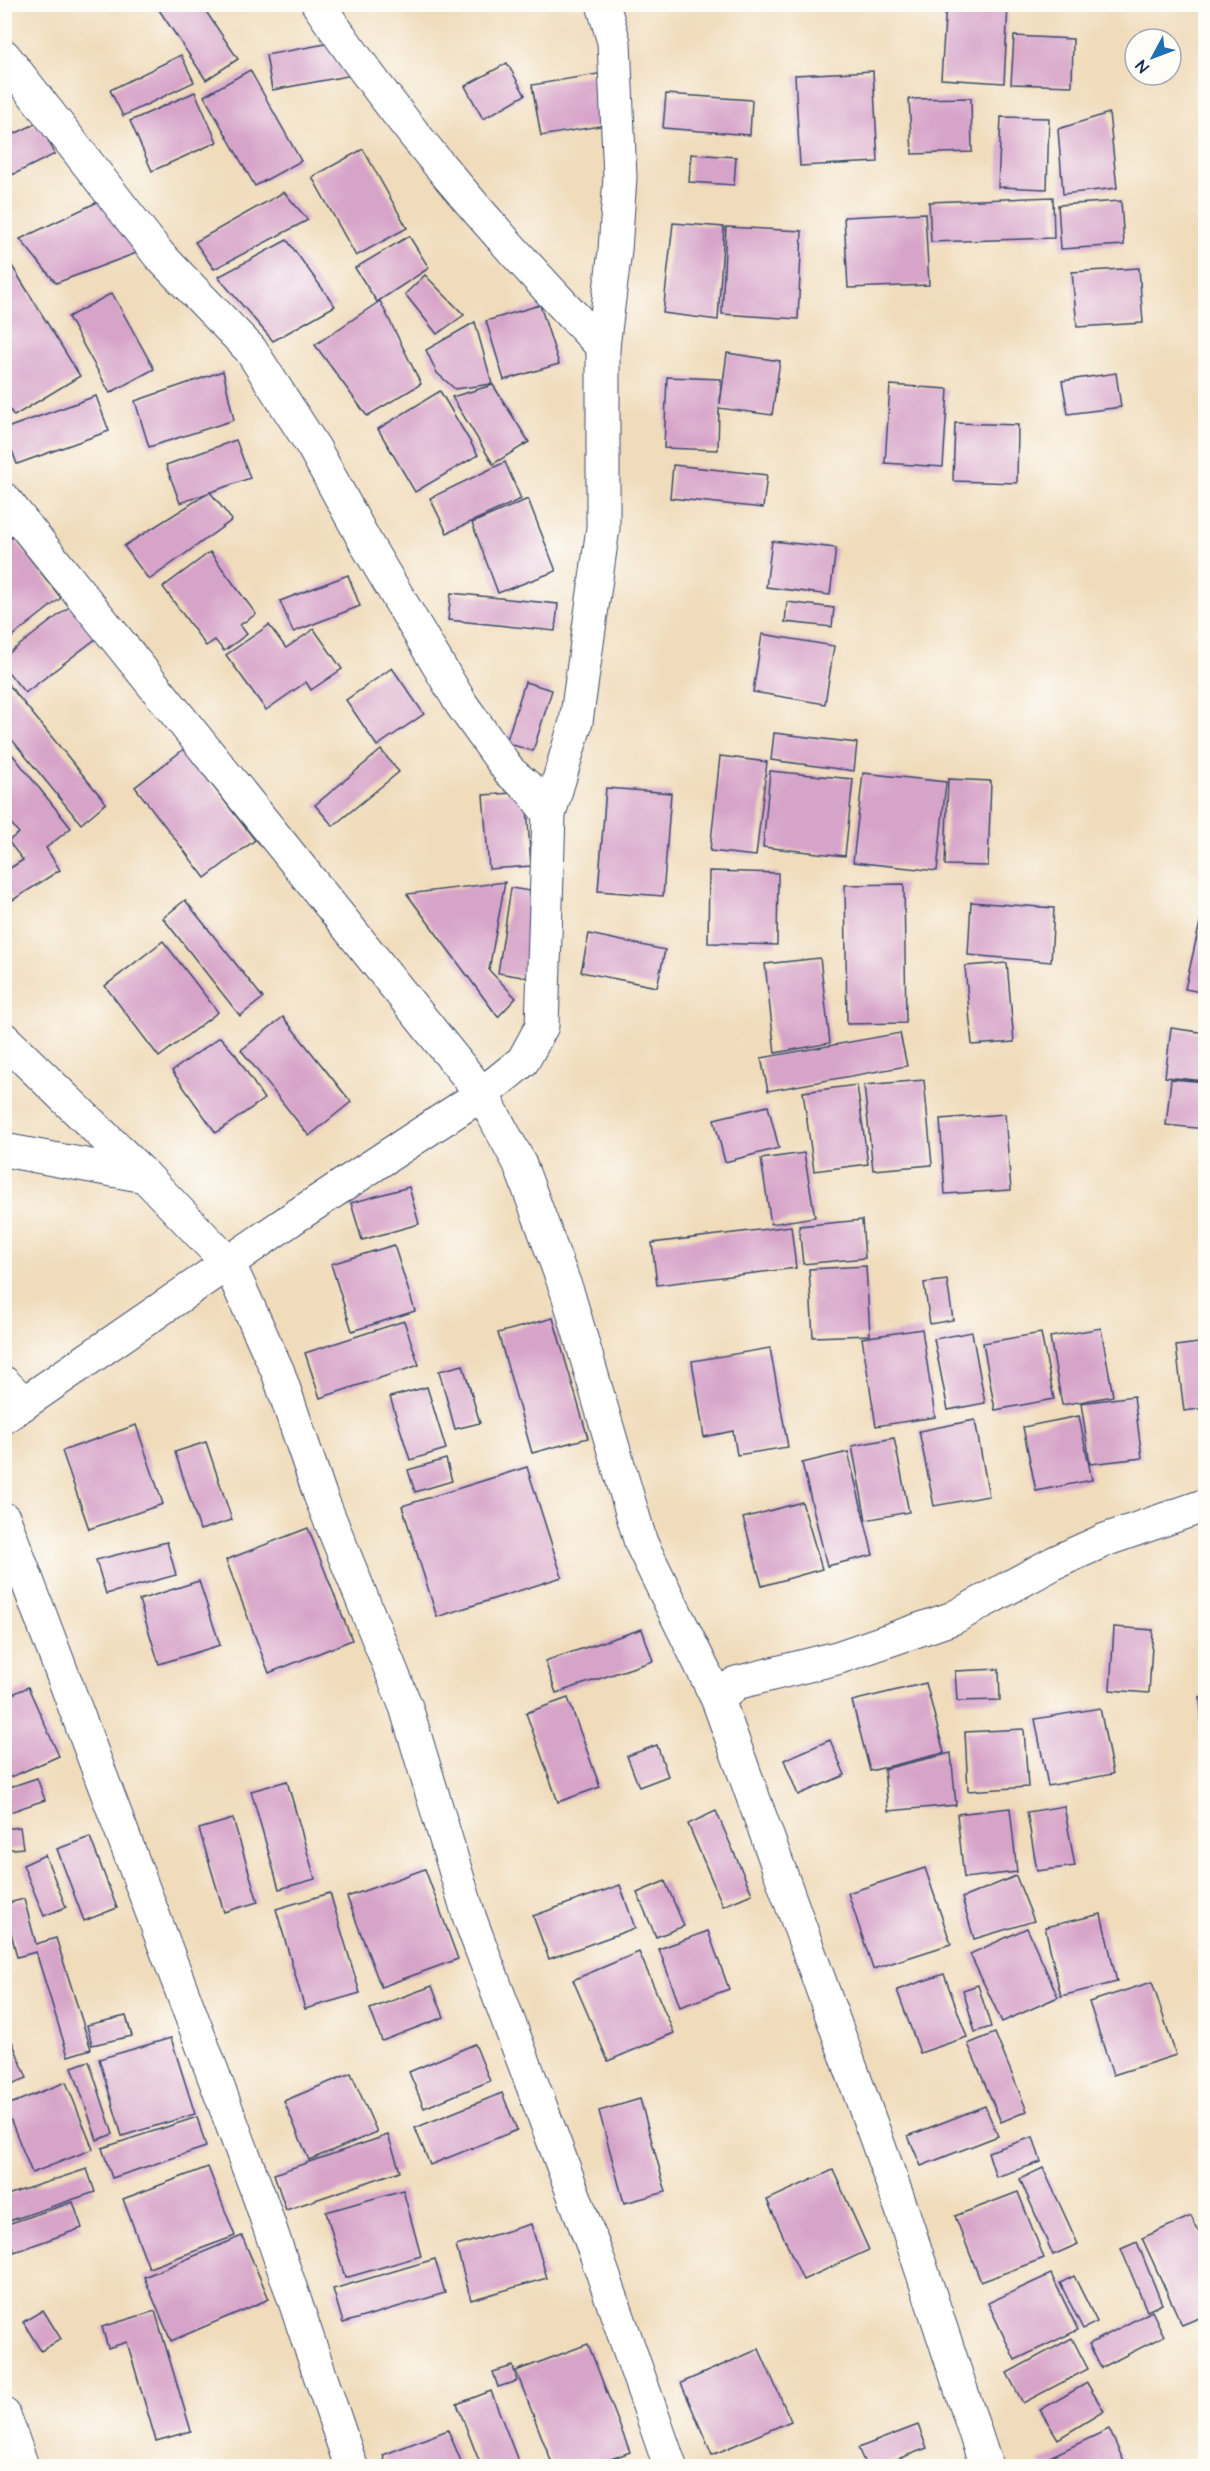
<svg xmlns="http://www.w3.org/2000/svg" width="1210" height="2471" font-family="'Architects Daughter',sans-serif">
  <style>
    .building { fill: #d7a4c9 }
    .lines { fill: none; stroke-linecap: round; stroke-linejoin: round }
    .minor-casing { stroke: #3b496c; stroke-width: 35 }
    .minor { stroke: #fff; stroke-width: 33 }
  </style>
  <rect width="100%" height="100%" fill="#fdfcf7"/>
  <filter id="ink" filterUnits="userSpaceOnUse"><feTurbulence type="fractalNoise" baseFrequency=".0167" numOctaves="2"/><feDisplacementMap in="SourceGraphic" scale="12" xChannelSelector="R" yChannelSelector="G"/><feConvolveMatrix kernelMatrix="1 2 1 2 8 2 1 2 1" color-interpolation-filters="sRGB"/></filter>
  <filter id="wash" filterUnits="userSpaceOnUse"><feTurbulence type="fractalNoise" baseFrequency=".008" numOctaves="4" result="noise"/><feDisplacementMap in="SourceGraphic" scale="24" xChannelSelector="R" yChannelSelector="G"/><feGaussianBlur stdDeviation="1.35" result="paint"/><feColorMatrix in="noise" values="0 0 0 0 0 0 0 0 0 0 0 0 0 0 0 0 0 1.4 0 .05"/><feComposite in="paint" operator="in"/></filter>
  <g filter="url(#wash)">
    <rect width="100%" height="100%" fill="#f0dcbb"/>
    <g id="blocks">
      <g class="building">
        <polygon points="155,4 201,4 238,59 206,80"/>
        <polygon points="946,4 1008,5 1004,83 941,79"/>
        <polygon points="1014,36 1073,39 1072,86 1011,84"/>
        <polygon points="347,40 353,75 272,90 266,55"/>
        <polygon points="181,55 194,82 123,116 110,90"/>
        <polygon points="507,63 525,95 483,119 465,86"/>
        <polygon points="250,70 301,161 255,186 204,96"/>
        <polygon points="873,71 878,162 800,166 795,75"/>
        <polygon points="603,73 612,124 541,136 532,85"/>
        <polygon points="195,92 217,142 152,171 130,121"/>
        <polygon points="666,94 752,100 750,135 663,128"/>
        <polygon points="971,98 972,152 912,154 909,99"/>
        <polygon points="1109,113 1117,188 1063,194 1058,129"/>
        <polygon points="1001,117 1049,118 1047,189 998,187"/>
        <polygon points="39,122 55,154 4,179 4,139"/>
        <polygon points="363,149 407,228 356,256 312,177"/>
        <polygon points="691,154 736,157 734,185 689,182"/>
        <polygon points="284,192 308,220 214,269 195,242"/>
        <polygon points="108,197 139,252 56,283 20,239"/>
        <polygon points="1053,197 1054,238 931,242 929,202"/>
        <polygon points="1121,201 1124,245 1061,249 1058,205"/>
        <polygon points="925,213 929,285 848,288 844,217"/>
        <polygon points="673,223 724,227 718,320 663,313"/>
        <polygon points="726,227 802,231 798,319 722,314"/>
        <polygon points="409,236 429,268 377,302 355,268"/>
        <polygon points="287,240 335,306 273,341 218,277"/>
        <polygon points="12,266 80,376 14,416 4,401 4,271"/>
        <polygon points="1139,268 1143,323 1077,327 1072,272"/>
        <polygon points="425,275 464,315 437,334 405,294"/>
        <polygon points="112,293 154,369 110,393 68,317"/>
        <polygon points="380,301 421,384 367,416 315,345"/>
        <polygon points="540,305 559,364 504,380 486,321"/>
        <polygon points="475,322 492,384 455,389 437,373 426,350"/>
        <polygon points="727,353 780,361 772,415 719,408 718,450 664,448 667,377 721,379 720,404"/>
        <polygon points="223,371 234,420 149,447 135,401"/>
        <polygon points="1116,373 1121,407 1068,414 1062,381"/>
        <polygon points="493,385 529,442 493,464 452,397"/>
        <polygon points="890,385 948,389 943,467 885,463"/>
        <polygon points="440,391 478,455 415,492 378,429"/>
        <polygon points="96,396 109,431 17,464 4,429"/>
        <polygon points="955,423 1018,425 1017,483 953,481"/>
        <polygon points="236,440 250,478 180,503 166,465"/>
        <polygon points="505,462 521,499 447,533 430,498"/>
        <polygon points="673,465 767,475 763,508 670,498"/>
        <polygon points="210,492 232,520 149,580 124,546"/>
        <polygon points="528,499 556,571 498,593 472,523"/>
        <polygon points="13,537 61,598 4,643 4,543"/>
        <polygon points="772,541 836,548 830,595 766,587"/>
        <polygon points="210,552 256,614 240,625 247,634 224,651 215,640 206,646 163,587"/>
        <polygon points="348,575 360,606 293,632 280,601"/>
        <polygon points="451,593 558,604 555,631 448,620"/>
        <polygon points="77,601 102,634 25,693 4,667 4,657"/>
        <polygon points="787,602 834,608 832,627 785,622"/>
        <polygon points="269,625 286,648 314,629 342,669 311,690 306,682 266,710 226,655"/>
        <polygon points="762,634 834,646 825,704 753,692"/>
        <polygon points="392,668 424,714 377,746 346,700"/>
        <polygon points="4,679 106,803 81,824 4,730"/>
        <polygon points="525,682 552,690 533,751 506,743"/>
        <polygon points="774,733 857,743 854,771 771,760"/>
        <polygon points="4,744 71,828 46,848 60,870 13,900 4,887 4,872 23,860 8,841 19,833 4,815"/>
        <polygon points="184,749 255,840 205,878 135,787"/>
        <polygon points="381,750 399,772 333,826 315,805"/>
        <polygon points="720,756 767,762 756,856 710,851"/>
        <polygon points="770,771 853,779 845,856 763,847"/>
        <polygon points="863,773 946,782 937,871 853,862"/>
        <polygon points="948,779 991,781 988,866 945,865"/>
        <polygon points="606,788 671,793 663,896 598,891"/>
        <polygon points="526,792 531,866 489,869 483,795"/>
        <polygon points="709,871 778,873 777,945 708,943"/>
        <polygon points="505,882 489,970 516,998 498,1017 407,894"/>
        <polygon points="904,884 906,1023 847,1024 845,885"/>
        <polygon points="511,888 543,893 529,978 498,973"/>
        <polygon points="185,900 263,998 240,1016 163,918"/>
        <polygon points="971,902 1054,908 1051,962 968,955"/>
        <polygon points="1204,905 1206,905 1206,993 1185,989"/>
        <polygon points="589,934 665,950 657,987 581,972"/>
        <polygon points="163,941 218,1012 159,1057 105,986"/>
        <polygon points="820,958 830,1043 775,1053 765,964"/>
        <polygon points="1007,963 1014,1042 972,1045 965,966"/>
        <polygon points="283,1017 351,1102 309,1136 241,1050"/>
        <polygon points="1171,1028 1206,1033 1206,1081 1165,1077"/>
        <polygon points="900,1033 907,1066 768,1091 761,1058"/>
        <polygon points="220,1037 236,1055 264,1099 216,1133 172,1071"/>
        <polygon points="1171,1079 1206,1082 1206,1129 1166,1125"/>
        <polygon points="924,1080 932,1165 873,1170 864,1085"/>
        <polygon points="857,1085 868,1164 814,1171 803,1092"/>
        <polygon points="768,1106 779,1148 725,1162 714,1119"/>
        <polygon points="1005,1114 1011,1190 945,1194 940,1119"/>
        <polygon points="804,1153 815,1217 771,1224 761,1159"/>
        <polygon points="409,1187 419,1224 362,1240 351,1203"/>
        <polygon points="862,1220 865,1258 803,1264 799,1226"/>
        <polygon points="791,1226 796,1268 657,1285 652,1243"/>
        <polygon points="394,1245 415,1311 352,1331 331,1264"/>
        <polygon points="866,1266 870,1335 813,1337 809,1269"/>
        <polygon points="947,1280 953,1320 930,1324 924,1283"/>
        <polygon points="553,1318 588,1438 532,1453 498,1333"/>
        <polygon points="404,1321 419,1365 320,1398 305,1353"/>
        <polygon points="1101,1328 1113,1396 1062,1405 1050,1337"/>
        <polygon points="922,1329 935,1417 876,1426 862,1338"/>
        <polygon points="972,1332 985,1403 948,1410 934,1339"/>
        <polygon points="1041,1333 1054,1399 995,1410 983,1343"/>
        <polygon points="1206,1342 1206,1408 1184,1411 1176,1346"/>
        <polygon points="770,1348 788,1447 737,1455 733,1431 704,1437 692,1361"/>
        <polygon points="463,1365 480,1423 455,1429 439,1371"/>
        <polygon points="427,1387 446,1449 410,1460 390,1397"/>
        <polygon points="1134,1396 1142,1458 1090,1464 1081,1403"/>
        <polygon points="1079,1416 1092,1480 1036,1491 1023,1427"/>
        <polygon points="975,1420 989,1496 934,1506 919,1431"/>
        <polygon points="136,1425 163,1504 89,1529 62,1451"/>
        <polygon points="894,1438 909,1512 866,1520 852,1446"/>
        <polygon points="206,1442 232,1520 200,1530 175,1452"/>
        <polygon points="848,1452 873,1555 827,1566 802,1463"/>
        <polygon points="446,1459 452,1481 415,1492 408,1470"/>
        <polygon points="527,1467 562,1577 437,1617 402,1506"/>
        <polygon points="802,1502 822,1569 762,1586 743,1518"/>
        <polygon points="308,1528 352,1640 269,1673 226,1560"/>
        <polygon points="167,1542 176,1575 106,1594 96,1560"/>
        <polygon points="199,1581 220,1645 159,1664 139,1600"/>
        <polygon points="1114,1627 1153,1630 1149,1693 1110,1690"/>
        <polygon points="642,1629 653,1661 556,1693 545,1661"/>
        <polygon points="999,1669 1000,1700 957,1701 955,1671"/>
        <polygon points="926,1683 944,1753 870,1771 852,1701"/>
        <polygon points="28,1687 59,1756 4,1780 4,1698"/>
        <polygon points="1206,1696 1206,1756 1204,1756 1200,1697"/>
        <polygon points="568,1698 600,1787 558,1802 526,1713"/>
        <polygon points="1100,1708 1113,1774 1048,1786 1035,1719"/>
        <polygon points="1024,1729 1028,1787 968,1791 965,1732"/>
        <polygon points="830,1740 845,1775 798,1795 784,1760"/>
        <polygon points="657,1745 668,1776 639,1787 627,1756"/>
        <polygon points="951,1753 956,1805 888,1811 884,1769"/>
        <polygon points="37,1778 45,1800 4,1814 4,1789"/>
        <polygon points="287,1781 315,1879 279,1889 251,1791"/>
        <polygon points="1064,1806 1075,1866 1037,1871 1027,1812"/>
        <polygon points="1010,1808 1017,1872 964,1878 957,1814"/>
        <polygon points="716,1811 752,1894 723,1906 688,1824"/>
        <polygon points="233,1819 258,1902 224,1912 199,1829"/>
        <polygon points="20,1827 23,1848 4,1850 4,1829"/>
        <polygon points="90,1837 117,1908 84,1921 57,1849"/>
        <polygon points="45,1855 66,1907 44,1916 23,1865"/>
        <polygon points="925,1868 951,1944 873,1969 848,1893"/>
        <polygon points="425,1869 458,1959 381,1987 347,1897"/>
        <polygon points="1016,1876 1034,1921 974,1939 962,1898"/>
        <polygon points="665,1881 684,1926 656,1937 637,1893"/>
        <polygon points="620,1885 635,1928 549,1959 533,1916"/>
        <polygon points="330,1893 360,1993 305,2009 276,1909"/>
        <polygon points="24,1899 36,1944 56,1938 91,2049 68,2056 36,1952 17,1957 4,1904"/>
        <polygon points="1101,1914 1117,1982 1061,1996 1045,1927"/>
        <polygon points="1027,1928 1058,1997 1002,2022 970,1954"/>
        <polygon points="708,1931 729,1989 680,2007 659,1949"/>
        <polygon points="639,1952 674,2033 608,2061 573,1980"/>
        <polygon points="944,1974 967,2037 920,2053 897,1990"/>
        <polygon points="1152,1982 1176,2055 1113,2075 1089,2002"/>
        <polygon points="978,1985 991,2027 975,2032 963,1990"/>
        <polygon points="432,1986 444,2017 382,2041 370,2009"/>
        <polygon points="126,2016 132,2036 92,2045 87,2025"/>
        <polygon points="4,2022 27,2078 4,2087"/>
        <polygon points="995,2033 1027,2111 1001,2122 968,2044"/>
        <polygon points="171,2038 195,2114 122,2136 99,2059"/>
        <polygon points="475,2044 490,2081 424,2108 409,2072"/>
        <polygon points="89,2061 113,2134 97,2140 72,2067"/>
        <polygon points="351,2073 377,2132 309,2160 284,2101"/>
        <polygon points="66,2082 93,2149 32,2173 5,2106"/>
        <polygon points="502,2093 517,2130 430,2165 415,2128"/>
        <polygon points="640,2099 666,2192 624,2203 599,2111"/>
        <polygon points="985,2106 998,2136 921,2166 908,2136"/>
        <polygon points="197,2117 206,2147 112,2178 102,2148"/>
        <polygon points="388,2135 400,2171 286,2210 274,2174"/>
        <polygon points="1033,2137 1041,2162 996,2177 988,2152"/>
        <polygon points="208,2167 235,2236 149,2268 123,2199"/>
        <polygon points="1043,2168 1078,2244 1053,2255 1020,2179"/>
        <polygon points="87,2169 95,2192 9,2221 4,2208 4,2196"/>
        <polygon points="833,2170 869,2250 803,2280 767,2200"/>
        <polygon points="403,2190 421,2256 345,2278 326,2212"/>
        <polygon points="1018,2192 1044,2258 981,2282 955,2216"/>
        <polygon points="73,2202 82,2228 14,2252 5,2225"/>
        <polygon points="1191,2216 1206,2247 1206,2315 1182,2325 1142,2238"/>
        <polygon points="531,2224 547,2278 471,2300 456,2246"/>
        <polygon points="242,2236 269,2299 171,2341 144,2277"/>
        <polygon points="1137,2242 1162,2304 1147,2311 1121,2249"/>
        <polygon points="435,2259 445,2293 343,2323 333,2289"/>
        <polygon points="1051,2274 1078,2330 1015,2360 988,2303"/>
        <polygon points="1074,2276 1097,2322 1083,2329 1060,2283"/>
        <polygon points="43,2310 61,2339 41,2351 23,2322"/>
        <polygon points="155,2311 191,2431 156,2441 127,2342 108,2348 102,2327"/>
        <polygon points="1152,2311 1164,2336 1101,2368 1089,2344"/>
        <polygon points="1072,2338 1088,2369 1023,2403 1007,2373"/>
        <polygon points="588,2344 630,2452 592,2466 553,2466 516,2371"/>
        <polygon points="759,2349 791,2421 712,2455 681,2383"/>
        <polygon points="513,2366 517,2381 498,2387 493,2372"/>
        <polygon points="1087,2383 1104,2411 1058,2439 1040,2410"/>
        <polygon points="491,2391 520,2466 481,2466 457,2404"/>
        <polygon points="918,2425 927,2448 879,2466 866,2466 858,2448"/>
        <polygon points="1109,2429 1126,2466 1042,2466 1039,2462"/>
        <polygon points="448,2430 463,2466 387,2466 383,2455"/>
      </g>
    </g>
  </g>
  <g filter="url(#ink)">
    <use href="#blocks" fill-opacity="0" stroke="#3b496c" stroke-width="1.5"/>
    <g class="lines">
      <g class="minor-casing">
        <g id="minor">
          <path d="M 318,4 C 402,128 500,240 603,347"/>
          <polyline points="4,56 159,255 250,349 314,448 367,545 462,705 510,772 530,789 549,814"/>
          <polyline points="4,499 482,1094 519,1162 568,1294 641,1543 718,1700 902,2210 986,2466"/>
          <polyline points="4,1039 145,1176 229,1264 278,1372 320,1495 406,1707 470,1919 596,2254 670,2466"/>
          <polyline points="4,1150 145,1176"/>
          <polyline points="4,1383 24,1403"/>
          <polyline points="4,1417 296,1216 482,1094 523,1061 542,1026 549,814 576,722 603,528 603,347 615,250 620,177 614,42 603,4"/>
          <polyline points="4,1519 259,2196 351,2466"/>
          <polyline points="718,1700 736,1683 837,1658 953,1618 1054,1563 1105,1540 1206,1505"/>
          <polyline points="4,2415 22,2466"/>
        </g>
      </g>
      <use href="#minor" class="minor"/>
    </g>
  </g>
  <rect width="1210" height="2471" fill="none" stroke="#fdfcf7" stroke-width="24"/>
  <g transform="translate(1153 57) rotate(229)"><circle r="28" fill="#fdfcf7" stroke="#a3aaba" stroke-width="1.5"/>
  <path d="M0-4.5L10 22L0 15L-10 22Z" fill="#1f6fb2"/>
  <text y="-9" font-size="16" font-weight="bold" text-anchor="middle" fill="#1b2f5e">N</text>
  </g>
</svg>
